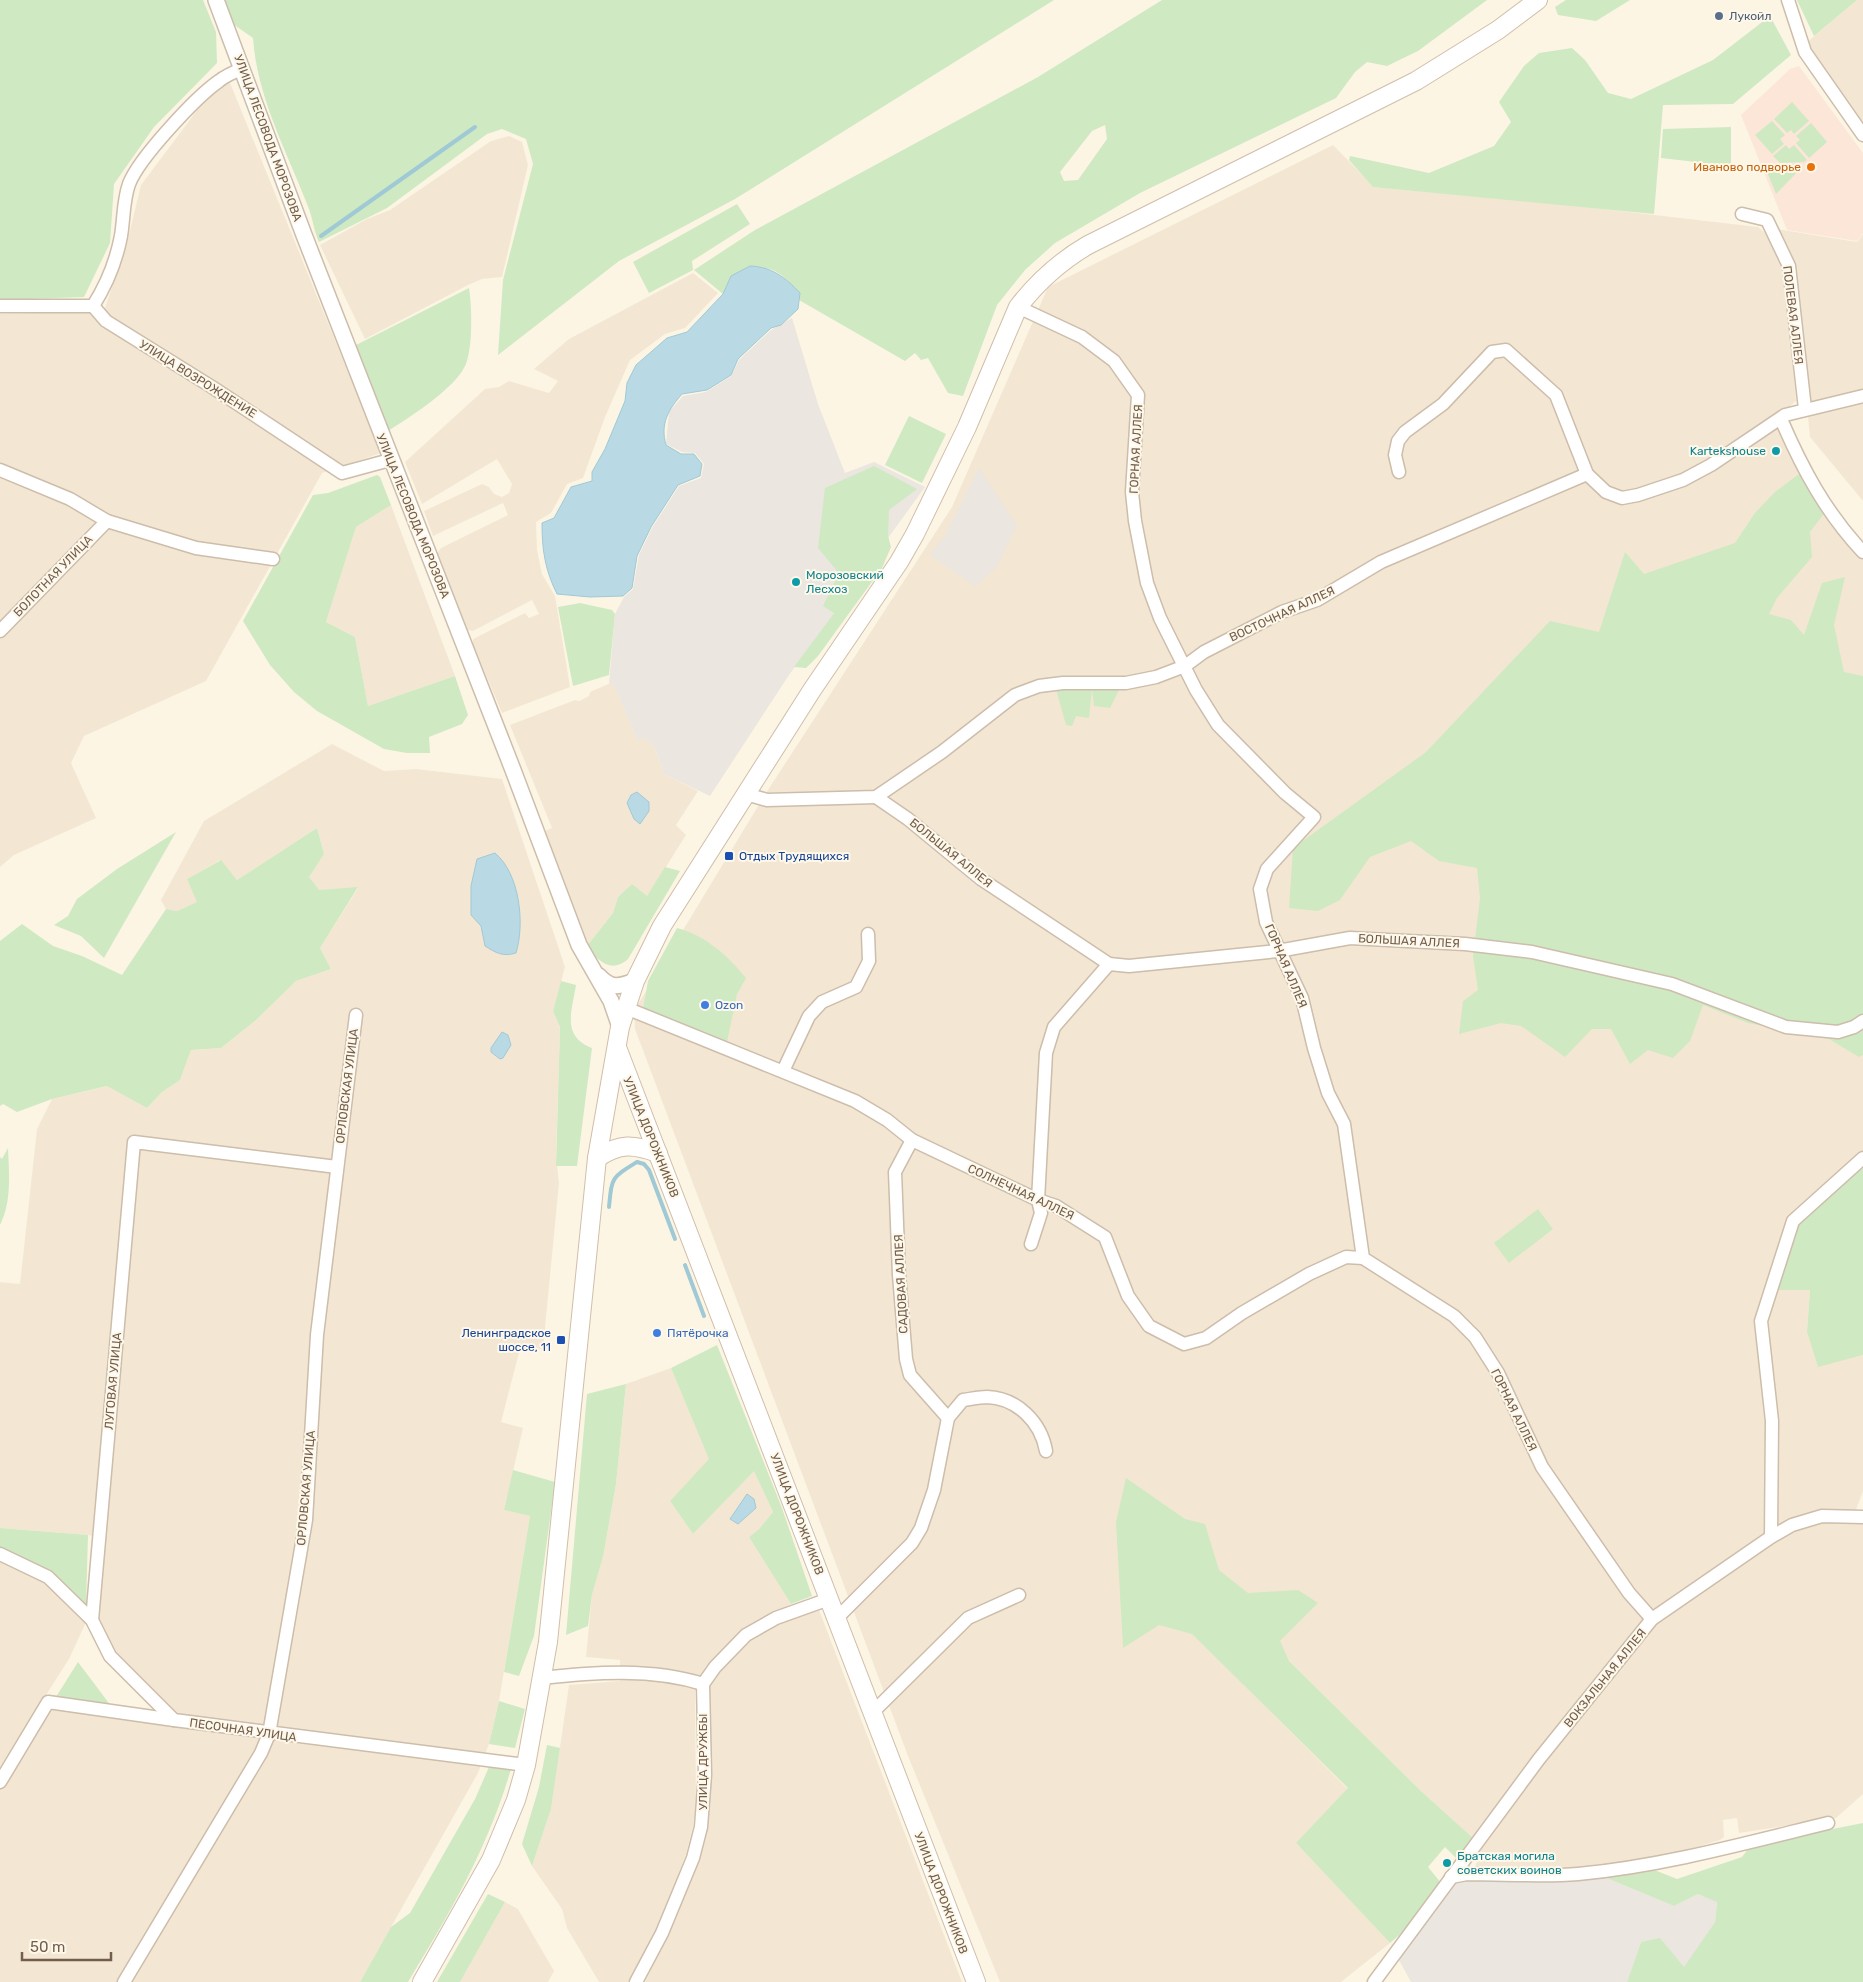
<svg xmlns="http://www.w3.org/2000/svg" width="1863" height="1982" font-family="Rubik,sans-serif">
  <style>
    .residential { fill: #f3e7d3 }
    .commercial { fill: #fce6d8 }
    .industrial { fill: #ebe6df }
    .green { fill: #cfe9c3; fill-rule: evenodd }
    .water { fill: #b9dae5; stroke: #a0c9d6 }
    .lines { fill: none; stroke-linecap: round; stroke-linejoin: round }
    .stream { stroke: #a0c9d6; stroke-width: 4 }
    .minor-casing { stroke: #cdbdab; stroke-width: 15 }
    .tertiary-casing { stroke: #cdbdab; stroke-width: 18 }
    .secondary-casing { stroke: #d0bea9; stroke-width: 20 }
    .minor { stroke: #fff; stroke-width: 12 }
    .tertiary { stroke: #fff; stroke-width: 15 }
    .secondary { stroke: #fff; stroke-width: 18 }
    .service-dot { fill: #5c6f8a; stroke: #fef8ea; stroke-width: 2 }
    .food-dot { fill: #e8710a; stroke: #fef8ea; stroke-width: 2 }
    .culture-dot { fill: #0f9aa8; stroke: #fef8ea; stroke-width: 2 }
    .transit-dot { fill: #1a4fb4; stroke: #fef8ea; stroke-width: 2 }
    .shop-dot { fill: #3f7fe0; stroke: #fef8ea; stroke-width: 2 }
    .labels { text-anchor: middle; stroke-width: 4; stroke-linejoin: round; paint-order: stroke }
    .service-label { font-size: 12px; fill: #4e5e75; stroke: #fef8ea; text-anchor: start }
    .street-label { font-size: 12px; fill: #735d4b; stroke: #fef8ea }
    .food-label { font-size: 12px; fill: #c56008; stroke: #fef8ea; text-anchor: end }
    .culture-label { font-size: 12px; fill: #0d838f; stroke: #fef8ea; text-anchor: start }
    .transit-label { font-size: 12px; fill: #164399; stroke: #fef8ea; text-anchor: start }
    .shop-label { font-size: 12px; fill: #366cbe; stroke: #fef8ea; text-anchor: start }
  </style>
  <rect width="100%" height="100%" fill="#fcf5e4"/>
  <g class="residential">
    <polygon points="1857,0 1863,0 1863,142 1805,44"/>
    <polygon points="228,78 381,453 322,473 206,681 84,736 71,763 96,818 14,855 0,867 0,314 104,311 127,243 141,185 213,89"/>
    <polygon points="509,136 522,142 528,165 502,277 482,279 468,285 365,339 320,245 367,219 390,210 491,141"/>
    <polygon points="1333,145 1374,187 1551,203 1758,227 1765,233 1784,268 1796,401 1783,412 1806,465 1831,505 1863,546 1863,1162 1794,1221 1771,1290 1810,1290 1807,1332 1818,1366 1863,1355 1863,1491 1854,1515 1863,1517 1863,1794 1836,1818 1739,1833 1737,1818 1723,1820 1724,1837 1720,1840 1667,1856 1576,1868 1475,1867 1483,1843 1473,1838 1421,1791 1288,1660 1201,1642 1348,1789 1297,1844 1390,1943 1341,1982 1000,1982 908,1756 635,1029 634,1011 766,793 952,507 1048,287"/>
    <polygon points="1777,229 1857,242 1863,234 1863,501 1810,437 1792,255"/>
    <polygon points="693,273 718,293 685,328 665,334 630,360 605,417 583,478 567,484 551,513 536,522 537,550 542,574 555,596 570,687 502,713 473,644 473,639 525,613 529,618 539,614 532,600 473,631 468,630 437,553 441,548 508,515 503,503 433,536 424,511 482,484 489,487 494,494 502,497 509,493 512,484 497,459 422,504 405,462 485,389 499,387 509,381 549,393 558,381 534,369 569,339"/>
    <polygon points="391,505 455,676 368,706 355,637 326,622 356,527"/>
    <polygon points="613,682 638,741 644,738 654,746 664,774 698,791 676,825 686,835 647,897 632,884 618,897 613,913 587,946 545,831 552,828 550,823 510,725 575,700 579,701 589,696 590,692"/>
    <polygon points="332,744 384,771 416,769 502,779 565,967 553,1011 560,1027 556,1155 559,1183 543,1349 520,1349 501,1422 523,1428 504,1510 530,1516 499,1701 489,1744 478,1773 360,1982 0,1982 0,1560 44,1580 87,1620 69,1659 39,1706 172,1723 173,1709 114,1650 99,1620 106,1539 88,1535 0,1528 0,1282 20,1284 37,1129 52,1099 108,1086 147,1108 162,1092 180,1080 191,1050 221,1048 256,1020 296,981 331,969 320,948 358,888 319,891 308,877 324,854 317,828 237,880 220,860 187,879 198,902 177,911 166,909 161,900 204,821"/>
    <polygon points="671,1368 710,1459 670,1501 693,1534 754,1470 773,1512 759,1529 749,1537 791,1604 742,1629 710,1663 700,1678 695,1690 696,1800 693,1826 686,1854 657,1929 635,1972 628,1982 599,1982 567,1928 562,1909 532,1866 551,1809 569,1685 620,1681 620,1660 586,1657 592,1595 603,1557 616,1484 626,1384"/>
    <polygon points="819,1610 962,1982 645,1982 667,1937 699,1860 706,1831 711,1783 709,1684 750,1640 779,1624"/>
    <polygon points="505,1902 518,1909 554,1971 548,1982 460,1982"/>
  </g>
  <polygon class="commercial" points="1799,66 1863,153 1863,233 1857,241 1787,230 1741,115 1790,69"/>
  <g class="industrial">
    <polygon points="792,318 818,404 845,473 874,462 925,487 789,675 710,796 664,774 654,746 644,738 638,741 613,683 609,684 615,614 624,597 633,589 639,555 652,528 679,486 701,478 704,464 695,453 682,452 666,444 669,412 683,396 706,392 731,376 739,360 771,330"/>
    <polygon points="979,468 1017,526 995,569 975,586 930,555 945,536"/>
    <polygon points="1604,1877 1674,1906 1698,1894 1717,1901 1715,1922 1684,1968 1660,1939 1641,1942 1627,1982 1411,1982 1399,1960 1454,1883 1468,1879"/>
  </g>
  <g class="green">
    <polygon points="0,0 203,0 216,32 217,63 154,127 114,184 110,243 84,297 0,300"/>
    <path d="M 225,0 L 1054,0 L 735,199 L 619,261 L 498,355 L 503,280 L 533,164 L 526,139 L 502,129 L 487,134 L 387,208 L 319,242 C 314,231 313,220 309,209 C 288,154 257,98 253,38 L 233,24 Z"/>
    <path d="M 1162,0 L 1487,0 L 1418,51 L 1387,66 L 1367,62 L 1355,72 L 1336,98 L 1140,193 L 1055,243 L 1025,270 L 997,305 L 963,396 L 948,393 L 928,358 L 921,360 L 915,353 L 905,361 L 799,300 L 800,293 C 771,263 770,265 731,276 L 723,294 L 694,270 L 755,230 L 1038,77 ZM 1105,125 L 1107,139 L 1078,180 L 1064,181 L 1060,172 L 1092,131 Z"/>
    <polygon points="1566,0 1630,0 1596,21 1558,15 1555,7"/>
    <polygon points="1797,0 1857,0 1814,36"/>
    <polygon points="1770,16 1791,55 1733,104 1663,105 1654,214 1373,187 1349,160 1350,156 1429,173 1494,146 1511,122 1499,102 1524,66 1539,53 1572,48 1585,60 1608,93 1631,99 1713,60"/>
    <polygon points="1792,102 1809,121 1794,134 1791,130 1787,133 1774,119"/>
    <polygon points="1772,121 1785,135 1780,139 1784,144 1772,154 1755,135"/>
    <polygon points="1811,123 1827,142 1809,158 1796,143 1800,140 1796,136"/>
    <polygon points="1731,127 1731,166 1661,158 1663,129"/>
    <polygon points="1786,145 1789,149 1794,145 1807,160 1804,162 1780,163 1773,156"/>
    <polygon points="1776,166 1802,167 1776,194 1767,172"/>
    <polygon points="737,204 750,224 692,261 693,270 649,293 633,262"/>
    <path d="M 469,288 C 472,307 473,345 466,364 C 456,388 410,417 388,431 L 356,345 Z"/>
    <polygon points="909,416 946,434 922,483 885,465"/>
    <polygon points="874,466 917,489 889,510 888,536 891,547 882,568 818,656 806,668 794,667 834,613 823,606 839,573 818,548 825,488"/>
    <polygon points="1799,474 1826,511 1810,532 1812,557 1777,598 1769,614 1791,620 1804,635 1822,583 1845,577 1834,625 1844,672 1863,676 1863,1055 1859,1057 1829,1039 1748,1023 1703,1005 1690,1041 1673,1058 1648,1050 1630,1064 1611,1029 1592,1029 1565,1057 1521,1026 1501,1023 1459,1034 1463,1001 1478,990 1473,956 1480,898 1477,868 1439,861 1411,841 1370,857 1340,900 1318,911 1289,908 1293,848 1426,752 1550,621 1599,632 1625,552 1644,574 1735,543 1755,513 1775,492"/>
    <polygon points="377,475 380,477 391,505 356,527 326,622 355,637 368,706 455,676 468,715 462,724 429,737 430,753 407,753 384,749 317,711 294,692 270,665 243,621 313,495 328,493"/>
    <polygon points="580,603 612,610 615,614 609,675 573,686 558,607"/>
    <polygon points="1120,688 1110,708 1094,706 1092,689 1089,718 1076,716 1072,726 1066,725 1056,689"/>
    <polygon points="317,828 324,854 309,877 319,890 358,887 320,948 331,969 296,981 256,1020 221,1048 191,1050 180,1080 162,1092 147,1108 107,1086 52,1099 17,1112 3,1104 0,1106 0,941 22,924 53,946 82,956 122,975 166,909 177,911 197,902 187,879 221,860 237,880"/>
    <polygon points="176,832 104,958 81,936 54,925 68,916 77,899 117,869"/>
    <path d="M 665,867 L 680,871 L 628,959 C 611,974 598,961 587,946 L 613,913 L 618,897 L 632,884 L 647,896 Z"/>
    <path d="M 677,928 C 705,935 728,956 746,978 L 737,994 L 727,1042 L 643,1009 L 648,981 Z"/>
    <path d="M 561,981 L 576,985 C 572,1011 561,1036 592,1048 L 577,1166 L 556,1166 L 560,1027 L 553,1011 Z"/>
    <path d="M 8,1148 C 9,1173 12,1202 0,1225 L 0,1157 L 2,1159 Z"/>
    <polygon points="1863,1168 1863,1355 1818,1367 1807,1332 1810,1290 1778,1290 1800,1220"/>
    <polygon points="1538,1209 1553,1229 1509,1263 1494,1243"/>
    <polygon points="717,1345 782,1508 812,1596 791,1604 749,1537 759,1529 773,1512 754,1471 693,1534 670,1501 709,1459 671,1368"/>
    <polygon points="626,1384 616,1484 603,1557 592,1595 588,1626 566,1635 587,1394"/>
    <polygon points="513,1470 555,1482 534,1636 519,1676 504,1672 530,1516 504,1510"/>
    <polygon points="1126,1478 1185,1519 1205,1524 1219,1570 1248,1593 1298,1590 1318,1603 1280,1641 1289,1661 1421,1791 1473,1838 1458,1860 1445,1847 1428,1867 1441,1883 1414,1922 1390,1943 1296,1843 1348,1788 1192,1634 1159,1625 1123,1648 1116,1522"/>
    <polygon points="0,1528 88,1535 86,1605 0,1549"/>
    <polygon points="78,1662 111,1706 56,1697"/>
    <polygon points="499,1701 525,1709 515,1748 489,1744"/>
    <polygon points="547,1745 560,1748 551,1809 532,1866 522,1844 539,1787"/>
    <path d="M 489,1767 L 511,1769 C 487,1850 451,1911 408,1982 L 360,1982 L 391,1927 L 410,1913 L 475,1799 Z"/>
    <polygon points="1863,1823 1863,1982 1627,1982 1641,1942 1660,1938 1684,1967 1715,1922 1717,1902 1698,1894 1674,1906 1604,1877 1652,1869 1677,1879 1742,1857 1751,1845"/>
    <polygon points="488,1894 505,1902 460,1982 437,1982"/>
  </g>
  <g class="water">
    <path d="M 750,266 C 772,267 785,277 800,293 L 798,309 L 781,325 L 771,328 L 738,359 L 731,375 L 707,390 L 682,394 C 668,410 660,424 666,445 L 681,454 L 694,454 L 702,464 L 700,476 L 678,485 L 651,527 L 637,556 L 632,588 L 623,596 L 590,597 L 557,594 C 545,570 542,550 542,523 L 554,518 L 571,487 L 592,481 L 592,472 L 605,449 L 625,401 L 627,383 L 636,365 L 667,338 L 687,332 L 723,294 L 731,276 Z"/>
    <polygon points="637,792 649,802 649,811 640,824 634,819 627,803 631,795"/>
    <path d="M 495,853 C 520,874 525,924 516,953 C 503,957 496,953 485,946 L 481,926 L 471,915 L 471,886 L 477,859 Z"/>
    <polygon points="502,1032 508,1035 511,1045 503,1058 500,1059 491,1052 491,1048"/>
    <polygon points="747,1494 754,1499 756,1508 738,1524 730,1519"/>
  </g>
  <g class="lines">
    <g class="stream">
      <polyline points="321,236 475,127"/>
      <path d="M 609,1207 C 612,1177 611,1178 637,1162 L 644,1164 L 649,1170 L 675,1239"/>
      <polyline points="685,1265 704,1316"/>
    </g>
    <g class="minor-casing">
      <g id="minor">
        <polyline points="1788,0 1805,52 1863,135"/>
        <polyline points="1742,214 1767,220 1789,266 1805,409"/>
        <polyline points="0,306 93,306 106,321 212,387 342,473 390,460"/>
        <path d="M 93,306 C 107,284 116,262 121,236 C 124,218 123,201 129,184 C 139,158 196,97 219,81 C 225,76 234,72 242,69"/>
        <polyline points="1018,307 1082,337 1114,361 1138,395 1132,492 1135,521 1147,583 1160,618 1196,690 1218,725 1285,793 1314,817 1267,869 1260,889 1266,922 1302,998 1314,1048 1328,1093 1344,1124 1363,1258 1454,1316 1475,1337 1498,1373 1542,1467 1629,1593 1652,1619"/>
        <path d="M 1781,419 C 1802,468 1826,513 1863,552"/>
        <polyline points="0,470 70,499 107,521 196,548 273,559"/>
        <polyline points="1399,472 1395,455 1398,441 1405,432 1443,404 1492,352 1506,350 1556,395 1587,474"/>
        <polyline points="0,631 107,521"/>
        <polyline points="746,794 767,800 876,797 942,752 1015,695 1039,686 1063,683 1126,683 1156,677 1185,666 1204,652 1282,612 1317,600 1381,562 1587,474 1606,492 1622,498 1638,495 1683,480 1711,465 1785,415 1863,396"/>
        <polyline points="876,797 908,819 981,879 1109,964 1129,966 1278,951 1350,938 1465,944 1532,952 1672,984 1786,1027 1838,1032 1854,1027 1863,1021"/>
        <polyline points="626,1008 855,1101 887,1120 912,1140 1038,1200 1056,1206 1105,1237 1128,1296 1149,1326 1184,1344 1206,1338 1242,1313 1309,1274 1346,1257 1363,1258"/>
        <polyline points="783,1071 809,1016 822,1002 856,987 869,961 868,934"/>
        <polyline points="912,1140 895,1172 899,1275 906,1359 910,1375 948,1418"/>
        <polyline points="1031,1244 1041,1213 1038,1200 1046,1053 1054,1027 1109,964"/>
        <polyline points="1771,1537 1772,1421 1761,1321 1793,1221 1863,1158"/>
        <polyline points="0,1554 48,1577 92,1620 110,1656 174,1720 526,1765"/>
        <path d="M 836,1619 L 912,1543 L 921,1528 L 934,1490 L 948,1418 L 963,1400 C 971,1399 979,1397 987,1397 C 1017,1398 1041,1422 1046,1451"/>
        <polyline points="92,1620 134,1142 337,1167"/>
        <path d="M 542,1678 C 595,1672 652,1668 703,1684"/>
        <polyline points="872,1713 968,1618 1019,1595"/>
        <polyline points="0,1782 48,1702 174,1720"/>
        <path d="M 1451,1877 L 1467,1874 C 1504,1874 1542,1877 1578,1874 C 1663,1866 1746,1843 1828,1823"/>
        <polyline points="124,1982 261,1753 269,1734 306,1520 317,1335 356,1015"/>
        <polyline points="636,1982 662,1933 693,1858 701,1827 705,1775 703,1684 715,1667 746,1635 776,1618 829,1599"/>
        <polyline points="1374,1982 1539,1759 1652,1619 1771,1537 1792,1525 1822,1516 1863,1517"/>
      </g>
    </g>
    <g class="tertiary-casing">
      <g id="tertiary">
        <polyline points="216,0 304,235 513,770 579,945 611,1001 620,1027"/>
        <path d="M 599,976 C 611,989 619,987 635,981"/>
      </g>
    </g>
    <g class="secondary-casing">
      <g id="secondary">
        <polyline points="618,1050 976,1982"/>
        <path d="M 597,1158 C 620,1143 633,1144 658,1153"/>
        <path d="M 422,1982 L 491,1860 L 516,1800 L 526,1765 L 548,1642 L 597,1158 L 620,1027 L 635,981 L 662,926 L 812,690 L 899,562 L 915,534 L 967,427 L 1018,307 C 1038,281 1059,262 1088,245 L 1416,81 L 1498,30 L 1538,0"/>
      </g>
    </g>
    <use href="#minor" class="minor"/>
    <use href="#tertiary" class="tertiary"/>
    <use href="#secondary" class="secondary"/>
  </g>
  <circle class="service-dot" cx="1719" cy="16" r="5"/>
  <circle class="food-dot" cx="1811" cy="167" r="5"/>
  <g class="culture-dot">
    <circle cx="1776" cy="451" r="5"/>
    <circle cx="796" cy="582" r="5"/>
    <circle cx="1447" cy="1863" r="5"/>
  </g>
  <g class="transit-dot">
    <rect x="724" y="851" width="10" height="10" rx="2.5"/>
    <rect x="556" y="1335" width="10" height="10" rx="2.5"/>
  </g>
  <g class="shop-dot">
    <circle cx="705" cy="1005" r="5"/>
    <circle cx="657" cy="1333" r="5"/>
  </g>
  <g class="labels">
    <g class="service-label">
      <text x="1729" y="20">Лукойл</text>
    </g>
    <g class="street-label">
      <text transform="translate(268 138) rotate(70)" y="4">УЛИЦА ЛЕСОВОДА МОРОЗОВА</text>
      <text transform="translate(1793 315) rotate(83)" y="4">ПОЛЕВАЯ АЛЛЕЯ</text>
      <text transform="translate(198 379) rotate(32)" y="4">УЛИЦА ВОЗРОЖДЕНИЕ</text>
      <text transform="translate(1136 449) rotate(-87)" y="4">ГОРНАЯ АЛЛЕЯ</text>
      <text transform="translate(413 516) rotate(68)" y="4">УЛИЦА ЛЕСОВОДА МОРОЗОВА</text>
      <text transform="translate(53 576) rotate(-46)" y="4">БОЛОТНАЯ УЛИЦА</text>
      <text transform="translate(1282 614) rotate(-25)" y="4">ВОСТОЧНАЯ АЛЛЕЯ</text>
      <text transform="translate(951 853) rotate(39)" y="4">БОЛЬШАЯ АЛЛЕЯ</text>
      <text transform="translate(1409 941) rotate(3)" y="4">БОЛЬШАЯ АЛЛЕЯ</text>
      <text transform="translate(1286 966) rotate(67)" y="4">ГОРНАЯ АЛЛЕЯ</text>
      <text transform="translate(347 1086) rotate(-83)" y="4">ОРЛОВСКАЯ УЛИЦА</text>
      <text transform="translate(651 1137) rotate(68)" y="4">УЛИЦА ДОРОЖНИКОВ</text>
      <text transform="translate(1021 1192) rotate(25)" y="4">СОЛНЕЧНАЯ АЛЛЕЯ</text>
      <text transform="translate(901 1284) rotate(-93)" y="4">САДОВАЯ АЛЛЕЯ</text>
      <text transform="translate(113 1381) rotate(-85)" y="4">ЛУГОВАЯ УЛИЦА</text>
      <text transform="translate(1514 1410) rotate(64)" y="4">ГОРНАЯ АЛЛЕЯ</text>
      <text transform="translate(306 1488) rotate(-85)" y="4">ОРЛОВСКАЯ УЛИЦА</text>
      <text transform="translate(797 1514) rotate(69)" y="4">УЛИЦА ДОРОЖНИКОВ</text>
      <text transform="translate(1605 1678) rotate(-51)" y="4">ВОКЗАЛЬНАЯ АЛЛЕЯ</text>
      <text transform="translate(243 1730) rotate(8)" y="4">ПЕСОЧНАЯ УЛИЦА</text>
      <text transform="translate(703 1762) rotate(-90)" y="4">УЛИЦА ДРУЖБЫ</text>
      <text transform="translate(941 1893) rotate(69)" y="4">УЛИЦА ДОРОЖНИКОВ</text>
    </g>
    <g class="food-label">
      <text x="1801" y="171">Иваново подворье</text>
    </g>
    <g class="culture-label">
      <text x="1766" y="455" text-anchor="end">Kartekshouse</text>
      <text x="806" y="579">Морозовский<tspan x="806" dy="14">Лесхоз</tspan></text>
      <text x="1457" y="1860">Братская могила<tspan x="1457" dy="14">советских воинов</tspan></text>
    </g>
    <g class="transit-label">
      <text x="739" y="860">Отдых Трудящихся</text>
      <text x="551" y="1337" text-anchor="end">Ленинградское<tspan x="551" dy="14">шоссе, 11</tspan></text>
    </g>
    <g class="shop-label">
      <text x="715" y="1009">Ozon</text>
      <text x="667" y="1337">Пятёрочка</text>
    </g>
  </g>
  <path d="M22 1952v8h89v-8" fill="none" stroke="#735d4b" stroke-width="2.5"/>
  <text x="30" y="1952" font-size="15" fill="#735d4b" stroke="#fef8ea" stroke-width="4" paint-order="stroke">50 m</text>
</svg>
